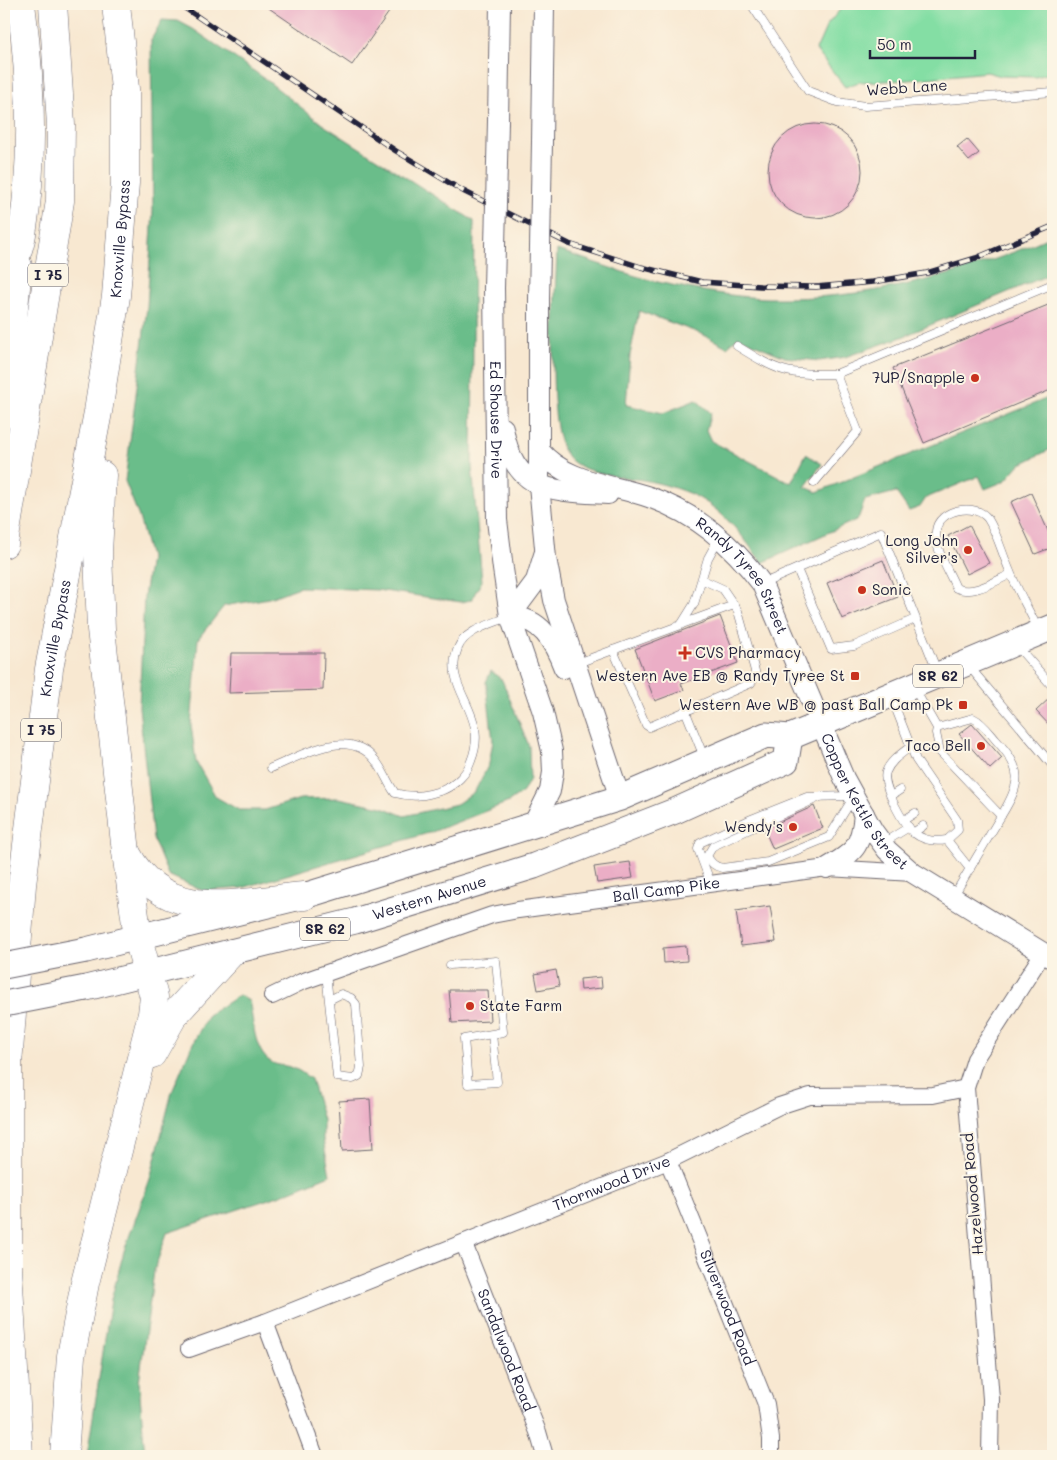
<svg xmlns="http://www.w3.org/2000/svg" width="1057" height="1460" font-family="Mali,sans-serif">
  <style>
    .green { fill: #84dea4; stroke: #538070 }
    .forest { fill: #6bbd8a; stroke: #467062 }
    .building { fill: #ebaec6 }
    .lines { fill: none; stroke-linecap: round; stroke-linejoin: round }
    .service-casing { stroke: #6d6770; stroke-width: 9 }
    .minor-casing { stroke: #6d6770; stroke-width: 18 }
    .tertiary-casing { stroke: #6d6770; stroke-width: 22 }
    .primary-casing { stroke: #6d6770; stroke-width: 27 }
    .motorway-casing { stroke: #6d6770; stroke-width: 29 }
    .service { stroke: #fff; stroke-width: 8 }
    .minor { stroke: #fff; stroke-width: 16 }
    .tertiary { stroke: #fff; stroke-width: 20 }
    .primary { stroke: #fff; stroke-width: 25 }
    .motorway { stroke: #fff; stroke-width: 28 }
    .rail-casing { stroke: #22223b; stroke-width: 5.5 }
    .rail { stroke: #fcf5e5; stroke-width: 4; stroke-dasharray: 11; stroke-linecap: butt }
    .tertiary-bridge-casing { stroke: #6d6770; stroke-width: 22; stroke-linecap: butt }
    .primary-bridge-casing { stroke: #6d6770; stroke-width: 27; stroke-linecap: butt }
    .tertiary-bridge { stroke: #fff; stroke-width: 20 }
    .primary-bridge { stroke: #fff; stroke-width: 25 }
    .poi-dot { fill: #c8321e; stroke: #fcf5e5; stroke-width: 2 }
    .labels { text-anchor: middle; stroke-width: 4; stroke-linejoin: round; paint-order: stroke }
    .shield { fill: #fcf5e5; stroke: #63616e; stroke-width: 1 }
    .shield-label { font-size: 14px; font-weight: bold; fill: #22223b }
    .street-label { font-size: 15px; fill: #22223b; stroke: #fcf5e5 }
    .poi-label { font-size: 15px; fill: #22223b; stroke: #fcf5e5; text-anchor: end }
  </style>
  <rect width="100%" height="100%" fill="#fcf5e5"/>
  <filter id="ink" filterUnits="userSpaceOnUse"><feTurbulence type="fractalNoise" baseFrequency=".02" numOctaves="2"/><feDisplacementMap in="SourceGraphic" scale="10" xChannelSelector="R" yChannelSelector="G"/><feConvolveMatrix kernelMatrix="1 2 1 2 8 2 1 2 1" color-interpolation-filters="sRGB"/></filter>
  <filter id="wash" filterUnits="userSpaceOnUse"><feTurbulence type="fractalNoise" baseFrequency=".0096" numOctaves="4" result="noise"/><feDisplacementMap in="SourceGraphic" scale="20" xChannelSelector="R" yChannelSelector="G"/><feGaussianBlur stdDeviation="1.12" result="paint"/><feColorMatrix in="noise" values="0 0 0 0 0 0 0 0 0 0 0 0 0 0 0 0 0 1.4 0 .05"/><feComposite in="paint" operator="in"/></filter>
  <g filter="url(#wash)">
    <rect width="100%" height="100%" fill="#f8e8d1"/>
    <polygon class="green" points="845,4 1053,4 1053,72 1036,77 1001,76 987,72 908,80 859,82 845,87 816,50 827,25"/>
    <g class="forest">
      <polygon points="162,20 178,21 193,29 264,78 322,124 474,221 472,466 482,581 471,600 461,602 377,590 300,587 269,598 224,606 198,639 191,725 196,762 216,797 239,810 265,810 300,799 339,798 382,807 404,816 457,804 475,791 489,764 493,741 486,682 491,671 502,680 529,746 530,779 523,792 509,802 432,832 242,888 203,891 168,875 153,839 139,707 144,597 150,558 139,517 125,481 147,307 153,211 151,40"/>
      <path d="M 1053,235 L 1053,273 L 902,337 L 845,357 L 819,361 L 785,357 L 738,337 L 727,347 L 702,334 L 639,311 L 630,355 L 626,405 L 663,413 L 696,400 L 711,413 L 706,430 L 711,441 L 791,483 L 806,454 L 822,464 L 805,487 L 817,492 L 1053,396 L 1053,450 L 1049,450 L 1019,465 L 1005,481 L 985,489 L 979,476 L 926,498 L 920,507 L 909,511 L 896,492 L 865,500 L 858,519 L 762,563 C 745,539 726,513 699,498 C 686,491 667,485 653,482 C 629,476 579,477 565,453 C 545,420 556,293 557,250 C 592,261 627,275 662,283 C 696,290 732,297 767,298 C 865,300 965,277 1053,235 Z"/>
      <path d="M 239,995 L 249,1001 C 254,1020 253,1051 271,1062 C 277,1066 284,1065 290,1067 C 298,1069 305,1075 311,1079 L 323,1120 L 323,1140 L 330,1175 L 281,1195 L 167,1233 L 154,1271 L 139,1382 L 145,1456 L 87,1456 L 111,1300 L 124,1251 L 150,1179 L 172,1092 L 192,1045 L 208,1015 Z"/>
    </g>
    <g id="blocks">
      <g class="building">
        <polygon points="263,4 378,4 389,12 352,65"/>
        <circle cx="815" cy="171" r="47"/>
        <polygon points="967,139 979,153 969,161 957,147"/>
        <polygon points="1053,303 1053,389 924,443 893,368"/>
        <polygon points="1031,493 1053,542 1053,547 1035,554 1011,502"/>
        <polygon points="969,525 989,563 967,574 948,536"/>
        <polygon points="883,560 898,597 842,619 827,583"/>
        <polygon points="720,616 738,663 681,684 684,690 655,701 635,649"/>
        <polygon points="231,653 324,653 323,690 229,693"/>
        <polygon points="1053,695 1053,729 1036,711"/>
        <polygon points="972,724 1002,758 990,769 959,734"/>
        <polygon points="814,806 823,828 773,849 764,829"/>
        <polygon points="630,862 633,878 597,883 594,867"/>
        <polygon points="770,906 776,942 741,946 736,911"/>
        <polygon points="686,946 687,961 664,963 663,948"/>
        <polygon points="556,970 559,986 538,990 535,974"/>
        <polygon points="601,977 602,988 581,990 580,979"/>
        <polygon points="449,990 488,990 490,1021 452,1023"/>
        <polygon points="370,1099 373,1149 342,1151 339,1101"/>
      </g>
    </g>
  </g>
  <g filter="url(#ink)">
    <use href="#blocks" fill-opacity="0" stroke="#6d6770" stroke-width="1"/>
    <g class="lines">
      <g class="service-casing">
        <g id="service">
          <polyline points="751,4 808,91 837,102 865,106 1053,92"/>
          <path d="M 737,346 C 779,372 786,375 836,374 L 858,431 L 814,483"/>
          <polyline points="836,374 1053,284"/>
          <polyline points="797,569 831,649 854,646 915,619"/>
          <path d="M 1011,574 C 995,581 973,596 956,588 C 949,571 935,551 936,531 C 938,509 976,502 988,519 C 997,533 1002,553 1009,569 C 1017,590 1029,610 1039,631"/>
          <polyline points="764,583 881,532 937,671"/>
          <polyline points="682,624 734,605"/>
          <polyline points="1016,645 1053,687"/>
          <polyline points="613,650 646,725 649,727 751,683 755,677 755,671 738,611 723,589 703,580"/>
          <polyline points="575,664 681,625 694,604 708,558 719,538"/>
          <polyline points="968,665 1053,766"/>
          <polyline points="914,688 937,728 936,733 940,752 1001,816 953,897"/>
          <polyline points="892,699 916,760 957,820 958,830 947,840 970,869"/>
          <polyline points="685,710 704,757"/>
          <path d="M 937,728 L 973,718 C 982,722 989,732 996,740 C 1023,769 1022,782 1001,816"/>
          <path d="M 910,747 C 901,754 890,761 886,772 C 881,784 904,826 914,833 C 924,841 935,842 947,840"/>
          <path d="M 271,768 C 301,756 348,726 375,760 C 383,769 387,782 395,793 C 413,798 425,796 443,790 C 455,785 467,774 471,761 C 475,751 477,739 475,728 C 470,700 445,678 458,648 C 465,630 492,624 508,617"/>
          <path d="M 822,796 L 713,846 L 707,856 C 711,863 714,866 722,868 L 768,862 L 829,837 L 853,798"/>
          <polyline points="891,796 900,790"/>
          <polyline points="904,820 915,813"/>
          <polyline points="913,833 923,826"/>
          <polyline points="883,843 909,827"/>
          <polyline points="711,884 698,849 700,843 749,820 807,797 852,796"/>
          <polyline points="450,965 496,961 503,1032 464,1039 468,1084 497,1082 492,1034"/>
          <polyline points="326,973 337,1077 353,1079 359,1076 361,1067 356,1004 351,998 341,994 331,999"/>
        </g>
      </g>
      <g class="minor-casing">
        <g id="minor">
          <path id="s1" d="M 272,996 L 301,982 L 492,915 L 518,910 L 827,868 L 913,873"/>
          <path id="s2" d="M 668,1161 L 766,1404 L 771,1439 L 771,1456"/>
          <path id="s3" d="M 464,1244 L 538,1432 L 545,1456"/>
          <polyline points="265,1322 315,1456"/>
          <path id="s4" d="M 189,1349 L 265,1322 L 668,1161 L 779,1106 L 810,1096 L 933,1095 L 966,1088"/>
          <polyline points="990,1456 991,1399 966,1088 975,1059 1043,953"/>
        </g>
      </g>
      <g class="tertiary-casing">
        <g id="tertiary">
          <polyline points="498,121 500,4"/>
          <polyline points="542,142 544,4"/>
          <path id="s5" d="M 494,288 L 497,520 L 503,569 L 510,616 L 543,712 L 552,751 L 553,772 L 550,791 L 533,825"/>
          <polyline points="539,300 539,485 546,558 554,600 620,798"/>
          <path d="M 503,428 C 514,493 553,491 608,494"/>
          <path id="s6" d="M 539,450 C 566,483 612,484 649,497 C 697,514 732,544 762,584 L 844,778 L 873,831 L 887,850 L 913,873 L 1053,959"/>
          <path d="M 510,616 C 541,618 554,642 564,668"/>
          <polyline points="510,616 536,581 544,555"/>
          <path d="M 827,868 C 854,852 861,848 864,814"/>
        </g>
      </g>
      <g class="primary-casing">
        <g id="primary">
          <polyline points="86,950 304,896 533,825 620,798 766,735 790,737 1053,627"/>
          <path id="s7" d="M 86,988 L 355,921 L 534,866 L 675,811 L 786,761 L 790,737"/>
        </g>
      </g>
      <g class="motorway-casing">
        <g id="motorway">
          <path d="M 4,288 C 10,271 19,252 22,234 C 35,158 31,79 21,4"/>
          <polyline points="4,414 18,266"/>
          <polyline points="4,544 60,201 61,125 53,4"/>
          <path d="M 127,854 C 165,925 238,902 304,896"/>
          <polyline points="152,1054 174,1015 231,953"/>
          <path id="s8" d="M 19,1456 L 8,1268 L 8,1064 L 22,885 L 49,669 L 98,412 L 116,296 L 125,183 L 125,89 L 116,4"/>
          <polyline points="64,1456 71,1356 85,1283 152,1014 154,997 138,938 126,852 101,629 98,553 102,475"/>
        </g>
      </g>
      <use href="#service" class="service"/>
      <use href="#minor" class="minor"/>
      <use href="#tertiary" class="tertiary"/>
      <use href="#primary" class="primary"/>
      <use href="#motorway" class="motorway"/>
      <g class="rail-casing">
        <polyline id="rail" points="179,4 396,151 463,191 569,244 641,267 702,282 760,286 816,287 873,282 927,273 976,258 1053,226"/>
      </g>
      <use href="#rail" class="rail"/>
      <g class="tertiary-bridge-casing">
        <g id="tertiary-bridge">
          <polyline points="494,288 498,121"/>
          <polyline points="539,300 542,142"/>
        </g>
      </g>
      <g class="primary-bridge-casing">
        <g id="primary-bridge">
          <polyline points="4,966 86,950"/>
          <polyline points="4,1004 86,988"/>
        </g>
      </g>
      <use href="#tertiary-bridge" class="tertiary-bridge"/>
      <use href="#primary-bridge" class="primary-bridge"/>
    </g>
  </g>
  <g class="poi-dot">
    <circle cx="975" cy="378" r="5"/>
    <circle cx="968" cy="550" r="5"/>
    <circle cx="862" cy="590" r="5"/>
    <path d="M682.5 645.5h5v5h5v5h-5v5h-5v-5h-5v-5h5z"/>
    <rect x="850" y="671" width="10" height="10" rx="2.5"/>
    <rect x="958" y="700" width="10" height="10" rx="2.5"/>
    <circle cx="981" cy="746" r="5"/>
    <circle cx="793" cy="827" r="5"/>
    <circle cx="470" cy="1006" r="5"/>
  </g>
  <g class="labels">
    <g class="shield">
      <rect x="28" y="263.5" width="40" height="23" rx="4"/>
      <rect x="913" y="664.5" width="50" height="23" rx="4"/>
      <rect x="21" y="718.5" width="40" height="23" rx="4"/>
      <rect x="300" y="917.5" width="50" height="23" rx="4"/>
    </g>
    <g class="shield-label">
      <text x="48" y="280">I 75</text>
      <text x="938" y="681">SR 62</text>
      <text x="41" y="735">I 75</text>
      <text x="325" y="934">SR 62</text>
    </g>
    <g class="street-label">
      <text transform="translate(907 88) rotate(-4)" y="5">Webb Lane</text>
      <text dy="5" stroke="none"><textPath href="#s8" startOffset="1226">Knoxville Bypass</textPath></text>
      <text dy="5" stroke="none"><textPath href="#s5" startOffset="132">Ed Shouse Drive</textPath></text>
      <text dy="5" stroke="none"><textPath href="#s6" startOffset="248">Randy Tyree Street</textPath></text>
      <text dy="5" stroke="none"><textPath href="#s8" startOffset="821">Knoxville Bypass</textPath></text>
      <text dy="5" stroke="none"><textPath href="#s6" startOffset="508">Copper Kettle Street</textPath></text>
      <text dy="5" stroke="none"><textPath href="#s1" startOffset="411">Ball Camp Pike</textPath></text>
      <text dy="5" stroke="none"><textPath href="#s7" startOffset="355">Western Avenue</textPath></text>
      <text dy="5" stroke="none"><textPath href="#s4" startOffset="454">Thornwood Drive</textPath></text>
      <text transform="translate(973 1194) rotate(-95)" y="5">Hazelwood Road</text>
      <text dy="5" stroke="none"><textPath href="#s2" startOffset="158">Silverwood Road</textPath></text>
      <text dy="5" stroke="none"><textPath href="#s3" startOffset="114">Sandalwood Road</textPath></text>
    </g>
    <g class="poi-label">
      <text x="965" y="383">7UP/Snapple</text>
      <text x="958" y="546">Long John<tspan x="958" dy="17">Silver's</tspan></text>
      <text x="872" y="595" text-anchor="start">Sonic</text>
      <text x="695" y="658" text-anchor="start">CVS Pharmacy</text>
      <text x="845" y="681">Western Ave EB @ Randy Tyree St</text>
      <text x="953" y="710">Western Ave WB @ past Ball Camp Pk</text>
      <text x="971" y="751">Taco Bell</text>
      <text x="783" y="832">Wendy's</text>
      <text x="480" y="1011" text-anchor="start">State Farm</text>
    </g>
  </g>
  <rect width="1057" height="1460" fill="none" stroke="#fcf5e5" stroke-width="20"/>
  <path d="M870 50v8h105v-8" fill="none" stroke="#22223b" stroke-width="2.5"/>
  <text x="877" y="50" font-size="15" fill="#22223b" stroke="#fcf5e5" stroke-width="4" paint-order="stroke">50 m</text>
</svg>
